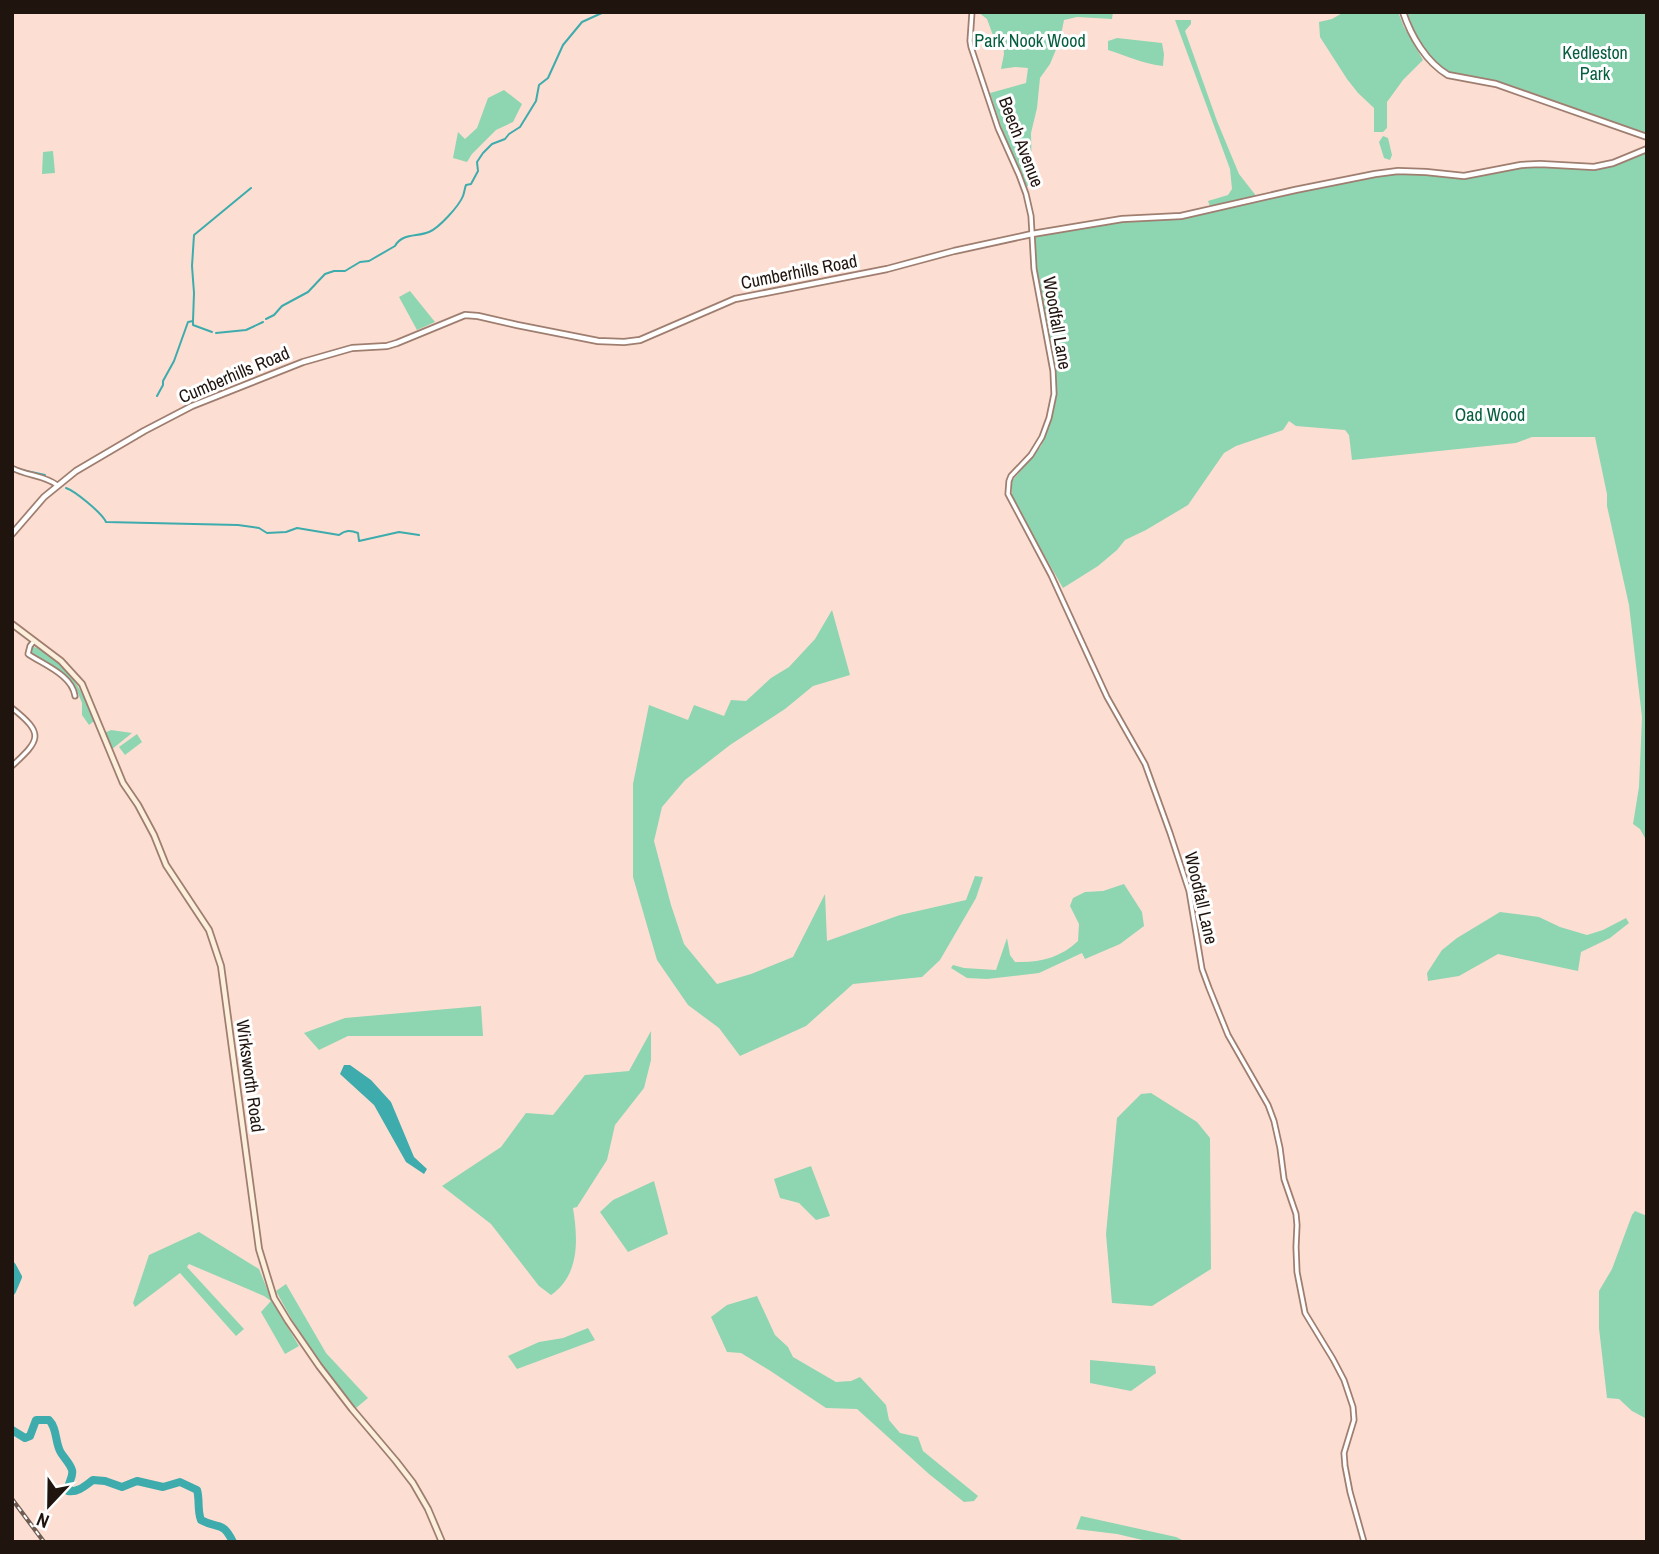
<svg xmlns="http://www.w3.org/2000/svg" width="1659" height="1554" font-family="'Archivo Narrow',sans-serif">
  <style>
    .green { fill: #8ed5b2 }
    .water { fill: #3eabad }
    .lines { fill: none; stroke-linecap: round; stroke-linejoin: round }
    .stream { stroke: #3eabad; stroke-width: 2 }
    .river { stroke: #3eabad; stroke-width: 8 }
    .minor-casing { stroke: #9f7e70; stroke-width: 7 }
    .tertiary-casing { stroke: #9f7e70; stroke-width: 8 }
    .secondary-casing { stroke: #9f7e70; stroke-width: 8 }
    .minor { stroke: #fff; stroke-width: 3.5 }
    .tertiary { stroke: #fff; stroke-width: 4.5 }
    .secondary { stroke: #fcefdb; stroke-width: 4.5 }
    .rail-casing { stroke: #6e5c53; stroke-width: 4.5 }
    .rail { stroke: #fff; stroke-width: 2; stroke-dasharray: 5; stroke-linecap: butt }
    .labels { text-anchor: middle; stroke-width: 6; stroke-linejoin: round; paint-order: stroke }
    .park-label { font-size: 18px; fill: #075e3f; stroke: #fff }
    .street-label { font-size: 18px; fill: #20140e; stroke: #fff }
  </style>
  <rect width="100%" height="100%" fill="#fcdfd2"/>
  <g class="green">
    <polygon points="978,12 1113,12 1112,19 1077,17 1064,20 1060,40 1050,64 1040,78 1037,108 1031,133 1032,181 1026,188 1004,135 990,93 1026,83 1028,68 1015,67 1001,69 1004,54 1003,42 995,41 987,19"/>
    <polygon points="1344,12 1398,12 1404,27 1423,60 1403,80 1387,102 1387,128 1383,132 1374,132 1374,108 1358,93 1347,79 1320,37 1319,22 1332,19"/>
    <path d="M 1407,12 L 1647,12 L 1647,134 C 1599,117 1552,99 1503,83 C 1485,77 1462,81 1445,70 C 1426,58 1414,33 1407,12 Z"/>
    <polygon points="1175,20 1191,20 1191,24 1185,31 1217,121 1239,174 1257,197 1210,206 1208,201 1228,195 1232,189 1230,169"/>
    <path d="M 1117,38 L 1162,43 L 1164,54 L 1163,66 C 1144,64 1127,56 1108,50 L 1108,41 Z"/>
    <polygon points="504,90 522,104 513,122 496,130 472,154 467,162 453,158 458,132 465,139 477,128 488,98"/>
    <polygon points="1383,136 1388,138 1392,155 1390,160 1384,158 1379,142"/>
    <polygon points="53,151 55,173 42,174 43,152"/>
    <polygon points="1647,151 1647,839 1645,838 1640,829 1633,824 1639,787 1642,717 1629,605 1607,506 1607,494 1595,437 1532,437 1516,443 1352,460 1349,435 1345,430 1296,426 1289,421 1283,430 1236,446 1224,453 1188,505 1146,530 1125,540 1117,550 1098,566 1063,588 1012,499 1012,481 1041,446 1051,421 1056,396 1055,370 1036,274 1035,238 1037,236 1111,222 1157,219 1392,173 1420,173 1447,177 1462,177 1532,166 1610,165 1625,161"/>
    <polygon points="410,291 435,322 417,330 399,297"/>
    <polygon points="832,610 850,675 813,686 785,709 730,745 685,780 662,807 654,841 671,905 684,944 717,984 751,974 793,957 825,894 827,941 900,915 966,900 975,876 983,877 976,898 940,960 922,977 853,984 806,1026 740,1056 719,1028 688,1005 657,960 633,877 633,784 649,705 688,720 694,705 724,716 731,700 746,701 771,678 789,667 815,639"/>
    <path d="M 32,647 C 40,647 44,652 51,657 C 74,674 84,695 94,721 L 89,725 L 82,715 L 82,703 L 76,688 L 49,663 L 30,653 Z"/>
    <polygon points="111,730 132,733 111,750 104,733"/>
    <polygon points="137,734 142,742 125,755 119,747"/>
    <path d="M 1124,884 L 1142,912 L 1144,926 L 1120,944 L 1085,959 L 1082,953 L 1039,973 L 987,979 L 967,978 L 951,968 L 953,965 L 964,968 L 996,970 L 1007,938 L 1010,955 L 1015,962 C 1039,963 1060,958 1078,941 L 1079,924 L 1070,906 L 1073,898 L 1085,892 L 1103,891 Z"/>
    <polygon points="1500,912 1539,917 1560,927 1587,935 1603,930 1626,918 1629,923 1610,938 1581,952 1578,971 1498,954 1459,976 1428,981 1427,973 1442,950 1457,938"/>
    <polygon points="481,1006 483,1036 348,1036 319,1050 304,1033 345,1018"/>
    <path d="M 651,1031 L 651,1060 L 644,1088 L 615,1125 L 607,1160 L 577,1207 L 573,1208 C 578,1239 580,1275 551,1295 L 539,1286 L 491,1224 L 442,1186 L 501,1147 L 526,1113 L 553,1115 L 585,1075 L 629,1071 Z"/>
    <polygon points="1151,1093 1197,1122 1210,1138 1211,1269 1152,1306 1112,1303 1106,1234 1117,1118 1141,1094"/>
    <polygon points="811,1166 830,1216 816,1220 799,1203 780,1198 774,1179"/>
    <polygon points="654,1181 668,1234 628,1252 600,1212 613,1200"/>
    <polygon points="1635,1211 1647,1216 1647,1419 1632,1411 1619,1399 1607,1398 1599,1328 1599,1291 1612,1269 1632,1215"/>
    <polygon points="199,1232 259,1269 272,1301 299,1346 285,1354 261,1312 271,1301 264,1296 189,1264 187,1267 244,1329 236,1336 180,1273 135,1307 133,1303 149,1255"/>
    <path d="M 286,1284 L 326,1353 L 368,1398 L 356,1408 C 325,1372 298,1333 276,1291 Z"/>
    <polygon points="757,1296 775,1335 788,1347 793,1357 836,1382 851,1381 860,1377 886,1405 889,1420 900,1433 918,1437 923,1451 978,1496 974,1501 964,1502 929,1474 857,1409 826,1408 769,1370 741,1353 727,1352 711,1317 727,1305"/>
    <polygon points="588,1328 595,1340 517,1369 508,1356 539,1342 563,1338"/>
    <polygon points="1090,1360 1155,1366 1156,1373 1131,1391 1090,1383"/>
    <polygon points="1081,1516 1176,1537 1186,1542 1151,1542 1117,1534 1076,1529"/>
  </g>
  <polygon class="water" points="344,1065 350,1065 371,1080 391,1102 414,1157 427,1169 424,1174 406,1162 374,1105 340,1074"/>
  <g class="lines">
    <g class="stream">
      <path d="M 266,319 L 274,315 L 282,306 L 308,292 L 325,274 L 334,271 L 345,271 L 360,262 L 369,261 L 395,246 C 402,233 417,237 429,232 C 439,228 459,206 463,196 C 464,194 465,187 466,185 L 471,184 L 478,171 L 477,162 L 483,153 L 492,144 L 505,139 L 509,134 L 520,127 L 536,101 L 539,85 L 548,78 L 563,45 L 582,22 L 604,12"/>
      <polyline points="193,322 193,325 212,332"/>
      <polyline points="216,333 246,330 263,322"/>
      <polyline points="157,396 163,385 163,381 174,361 188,322 193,321 194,293 192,266 194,235 251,188"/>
      <polyline points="22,470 45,475"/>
      <path d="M 66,488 C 75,491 102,513 106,522 L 238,525 L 259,528 L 267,533 L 286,532 L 297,528 L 339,535 C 346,530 350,530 358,533 L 359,541 L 399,532 L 419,535"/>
    </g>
    <g class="river">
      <polyline points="12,1266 18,1277 12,1291"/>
      <path d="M 12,1430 L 25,1438 L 30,1436 L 36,1420 L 49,1420 C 57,1428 55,1441 60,1451 C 63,1457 70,1463 72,1470 C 74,1477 67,1483 68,1491 C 78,1493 86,1485 93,1480 L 105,1481 L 122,1487 L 137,1481 L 163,1487 L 180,1482 L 197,1490 C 200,1500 197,1510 201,1520 C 219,1530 222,1520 233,1542"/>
    </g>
    <g class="minor-casing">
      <g id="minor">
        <polyline points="972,12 970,41 971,47 998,128 1019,175 1026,194 1031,216 1034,269 1053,371 1054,394 1049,418 1042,437 1031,455 1011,476 1009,481 1008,494 1051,575 1107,697 1145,764 1170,833 1189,891 1202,969 1209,988 1228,1035 1268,1105 1274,1121 1280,1148 1284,1179 1296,1214 1297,1225 1296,1247 1297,1272 1305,1313 1333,1359 1344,1380 1353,1407 1354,1420 1344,1453 1345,1466 1350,1492 1364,1542"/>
        <path d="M 12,468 C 27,476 44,475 57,485"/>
        <path d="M 34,641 L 30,646 L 28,654 C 44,665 72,675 75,696"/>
        <path d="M 12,708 C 45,734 40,740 12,766"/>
      </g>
    </g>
    <g class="tertiary-casing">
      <g id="tertiary">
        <path d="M 1403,12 C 1411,36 1426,62 1448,75 L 1496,84 L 1647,137"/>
        <polyline points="12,534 44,497 76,471 144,431 192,406 303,362 352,348 387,346 397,343 465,315 478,316 517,325 598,341 624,342 640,340 735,299 887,269 954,251 1032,234 1122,219 1181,216 1295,190 1375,174 1398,171 1426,172 1464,176 1521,165 1540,164 1594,167 1613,163 1647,149"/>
      </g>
    </g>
    <g class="secondary-casing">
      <polyline id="secondary" points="12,624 61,661 82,684 123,783 138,805 154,835 166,865 209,930 221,966 259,1249 274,1298 288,1321 319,1366 352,1409 396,1461 413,1483 428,1509 442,1542"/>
    </g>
    <use href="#minor" class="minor"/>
    <use href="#tertiary" class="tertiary"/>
    <use href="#secondary" class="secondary"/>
    <g class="rail-casing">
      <polyline id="rail" points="12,1499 44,1542"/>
    </g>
    <use href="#rail" class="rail"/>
  </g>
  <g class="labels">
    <g class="park-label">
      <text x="1030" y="47">Park Nook Wood</text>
      <text x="1595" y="59">Kedleston<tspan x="1595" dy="21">Park</tspan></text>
      <text x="1490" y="421">Oad Wood</text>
    </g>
    <g class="street-label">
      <text transform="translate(1021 142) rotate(69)" y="6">Beech Avenue</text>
      <text transform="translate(799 272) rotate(-11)" y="6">Cumberhills Road</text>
      <text transform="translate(1057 323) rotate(80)" y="6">Woodfall Lane</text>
      <text transform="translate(234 375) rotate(-23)" y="6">Cumberhills Road</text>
      <text transform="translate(1201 898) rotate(77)" y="6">Woodfall Lane</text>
      <text transform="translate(250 1076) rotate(82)" y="6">Wirksworth Road</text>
    </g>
  </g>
  <rect width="1659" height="1554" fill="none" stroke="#20140e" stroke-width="28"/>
  <g transform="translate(49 1505) rotate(202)" stroke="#ffffff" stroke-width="5" paint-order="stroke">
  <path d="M0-5L12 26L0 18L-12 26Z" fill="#20140e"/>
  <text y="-10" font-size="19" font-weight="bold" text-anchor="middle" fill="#20140e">N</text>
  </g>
</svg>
